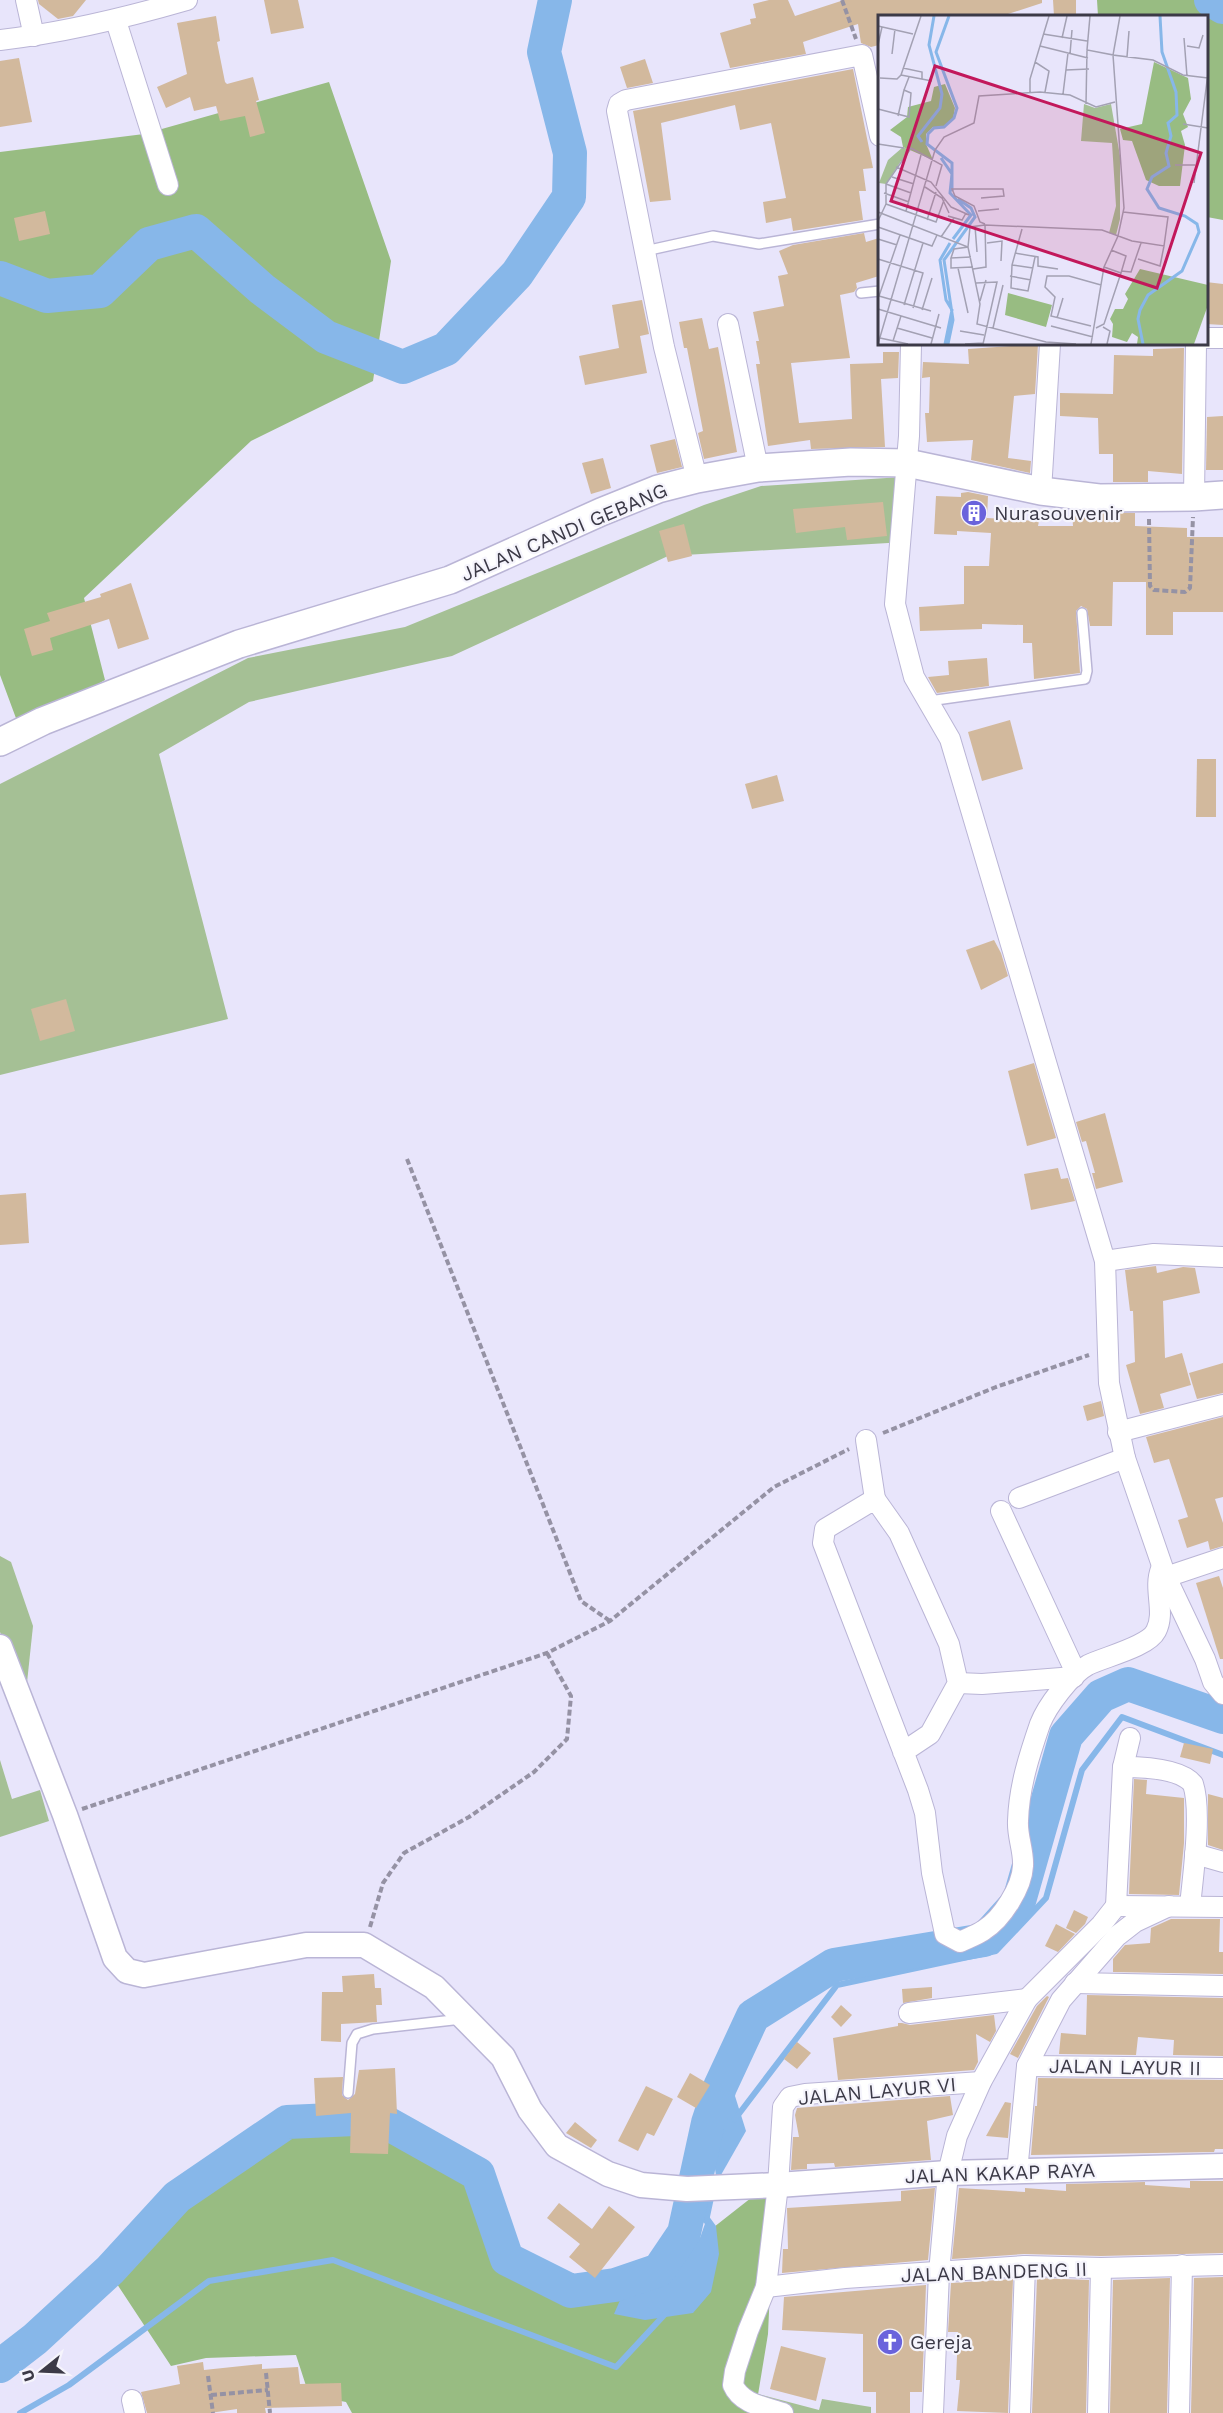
<svg xmlns="http://www.w3.org/2000/svg" width="1223" height="2413" font-family="'Work Sans',sans-serif">
  <style>
    .green { fill: #a5c095 }
    .forest { fill: #98bc82 }
    .water { fill: #87b7e9 }
    .lines { fill: none; stroke-linecap: round; stroke-linejoin: round }
    .stream { stroke: #87b7e9; stroke-width: 6 }
    .river { stroke: #87b7e9; stroke-width: 34 }
    .building { fill: #d2b99d }
    .service-casing { stroke: #bab5d6; stroke-width: 12 }
    .minor-casing { stroke: #bab5d6; stroke-width: 22 }
    .tertiary-casing { stroke: #bab5d6; stroke-width: 27 }
    .secondary-casing { stroke: #bab5d6; stroke-width: 30 }
    .path { stroke: #9592a4; stroke-width: 4; stroke-dasharray: 6 3; stroke-linecap: butt }
    .service { stroke: #fff; stroke-width: 9 }
    .minor { stroke: #fff; stroke-width: 20 }
    .tertiary { stroke: #fff; stroke-width: 24 }
    .secondary { stroke: #fff; stroke-width: 27 }
    .labels { text-anchor: middle; stroke-width: 4.5; stroke-linejoin: round; paint-order: stroke }
    .poi-label { font-size: 20px; fill: #3c3a47; stroke: #f5f4fc; text-anchor: start }
    .street-label { font-size: 20px; fill: #3c3a47; stroke: #f5f4fc }
    .inset-river { fill: none; stroke: #87b7e9; stroke-width: 3 }
    .inset-road { fill: none; stroke: #a3a1b3; stroke-width: 1.5 }
    .view { fill: #c2185b; fill-opacity: 0.15; stroke: #c2185b; stroke-width: 3 }
    .inset-edge { fill: none; stroke: #3c3a47; stroke-width: 3 }
  </style>
  <rect width="100%" height="100%" fill="#e8e5fb"/>
  <g class="green">
    <polygon points="902,477 905,542 668,556 452,656 249,702 159,754 228,1019 0,1075 0,784 248,658 405,627 704,505 761,486"/>
    <polygon points="0,1556 11,1562 33,1626 26,1692 0,1632"/>
    <polygon points="0,1760 12,1799 40,1790 49,1821 0,1837"/>
    <polygon points="758,2394 819,2410 822,2399 871,2407 871,2413 755,2413"/>
  </g>
  <g class="forest">
    <polygon points="1097,0 1223,0 1223,220 1207,217 1206,16 1098,16"/>
    <polygon points="329,82 391,261 373,381 251,441 84,598 105,680 20,729 0,675 0,152 144,134"/>
    <polygon points="386,2127 473,2177 501,2263 577,2302 665,2282 700,2238 775,2179 768,2334 755,2413 352,2413 346,2402 309,2395 296,2355 206,2358 171,2366 115,2281 182,2208 293,2133"/>
  </g>
  <g class="water">
    <polygon points="720,2087 735,2096 746,2131 717,2182 708,2123"/>
    <polygon points="708,2215 716,2226 719,2254 711,2292 693,2313 645,2320 614,2314 624,2291 665,2282 700,2238"/>
  </g>
  <g class="lines">
    <g class="stream">
      <polyline points="735,2119 837,1985 996,1951 1046,1898 1082,1770 1122,1717 1223,1755"/>
      <polyline points="706,2221 712,2193"/>
      <polyline points="20,2413 69,2385 209,2281 333,2260 616,2367 667,2312"/>
    </g>
    <g class="river">
      <polyline points="1211,0 1223,7"/>
      <polyline points="0,278 47,296 100,291 149,244 196,231 262,289 326,337 403,367 446,349 517,274 569,197 570,153 544,52 555,0"/>
      <polyline points="0,2366 35,2339 110,2270 177,2197 287,2122 378,2118 478,2174 507,2259 571,2291 615,2285 659,2270 684,2233 708,2123 720,2087 753,2016 834,1965 984,1940 1019,1901 1066,1736 1101,1696 1128,1684 1223,1717"/>
    </g>
  </g>
  <g class="building">
    <polygon points="38,0 86,0 73,16 58,19 39,4"/>
    <polygon points="264,0 298,0 304,28 271,34"/>
    <polygon points="769,0 788,0 795,16 844,0 1042,0 1042,3 1008,14 1008,16 879,16 879,45 871,47 861,43 858,24 803,42 806,54 730,68 720,33 751,24 750,19 756,18 753,4"/>
    <polygon points="1053,0 1076,0 1076,16 1054,16"/>
    <polygon points="216,16 220,41 217,42 225,82 227,84 253,77 259,100 256,101 265,133 250,137 245,116 220,121 216,106 194,111 190,97 166,108 157,87 187,74 177,23"/>
    <polygon points="19,58 32,122 0,127 0,61"/>
    <polygon points="645,59 653,83 627,88 620,67"/>
    <polygon points="853,69 873,168 863,169 866,191 859,191 863,220 793,231 791,218 766,223 763,202 786,198 771,123 740,130 735,105 661,123 671,200 650,202 633,111"/>
    <polygon points="45,211 50,234 19,241 14,218"/>
    <polygon points="864,233 866,242 879,238 879,276 856,283 857,288 854,292 840,295 850,358 791,363 799,423 852,419 850,364 883,363 883,352 899,352 898,378 881,379 885,447 811,449 810,440 768,446 756,364 760,364 756,341 759,341 753,312 784,306 778,276 788,274 779,251 793,245"/>
    <polygon points="1206,282 1223,284 1223,325 1206,324"/>
    <polygon points="642,300 649,334 640,336 647,373 585,385 579,356 619,348 612,305"/>
    <polygon points="702,318 709,349 718,347 737,452 704,459 698,433 703,431 687,348 684,348 679,322"/>
    <polygon points="1038,344 1035,394 1014,396 1008,458 1031,461 1030,473 971,460 973,440 927,442 925,413 929,413 930,377 922,378 923,362 969,364 968,349"/>
    <polygon points="1184,348 1182,474 1148,471 1148,482 1113,482 1113,454 1099,454 1098,418 1060,416 1060,393 1113,394 1114,355 1153,356 1153,349"/>
    <polygon points="1223,416 1223,470 1206,470 1207,417"/>
    <polygon points="675,439 682,467 657,473 650,445"/>
    <polygon points="603,458 611,488 591,494 582,463"/>
    <polygon points="968,492 988,496 987,518 1039,521 1038,526 1073,526 1072,512 1135,513 1135,526 1187,528 1187,537 1223,537 1223,612 1173,612 1173,635 1146,635 1146,582 1113,582 1112,626 1090,626 1087,609 1081,606 1076,611 1080,673 1034,679 1032,643 1023,643 1023,625 982,624 982,629 920,631 919,607 964,604 964,566 989,566 991,533 957,531 957,535 934,534 936,496 961,497 961,493"/>
    <polygon points="883,502 887,536 847,540 845,527 796,533 793,509"/>
    <polygon points="684,524 692,556 668,562 659,531"/>
    <polygon points="131,583 149,639 118,649 109,619 50,638 53,650 32,656 24,629 50,621 47,613 101,597 100,594"/>
    <polygon points="987,658 989,686 937,693 928,677 949,675 948,661"/>
    <polygon points="1010,720 1023,769 982,781 968,732"/>
    <polygon points="1197,759 1216,759 1216,817 1196,817"/>
    <polygon points="777,775 784,801 752,809 745,784"/>
    <polygon points="994,940 1001,953 1008,976 981,990 966,950"/>
    <polygon points="66,999 75,1031 40,1041 31,1009"/>
    <polygon points="1034,1063 1056,1138 1027,1146 1008,1071"/>
    <polygon points="1105,1113 1123,1182 1096,1189 1092,1173 1095,1173 1086,1141 1082,1142 1076,1122"/>
    <polygon points="1058,1168 1061,1179 1068,1178 1075,1201 1031,1210 1024,1174"/>
    <polygon points="26,1193 29,1243 0,1245 0,1195"/>
    <polygon points="1156,1266 1157,1273 1183,1267 1195,1268 1200,1293 1163,1301 1165,1358 1182,1353 1191,1385 1160,1394 1164,1408 1140,1414 1126,1365 1135,1362 1133,1311 1130,1311 1125,1270"/>
    <polygon points="1223,1363 1223,1393 1197,1399 1189,1373"/>
    <polygon points="1101,1401 1104,1416 1087,1421 1083,1406"/>
    <polygon points="1223,1417 1223,1497 1215,1499 1223,1523 1223,1546 1210,1550 1208,1541 1187,1548 1178,1520 1188,1517 1169,1459 1154,1463 1146,1437"/>
    <polygon points="1219,1576 1223,1588 1223,1659 1220,1659 1196,1583"/>
    <polygon points="1184,1743 1213,1749 1210,1764 1180,1757"/>
    <polygon points="1134,1779 1147,1780 1146,1794 1184,1798 1184,1843 1179,1895 1129,1894"/>
    <polygon points="1208,1794 1223,1798 1223,1850 1208,1845"/>
    <polygon points="1074,1910 1088,1917 1085,1924 1076,1933 1066,1928"/>
    <polygon points="1171,1919 1220,1919 1219,1952 1223,1952 1223,1974 1113,1972 1113,1959 1125,1945 1150,1943 1151,1928"/>
    <polygon points="1056,1924 1075,1934 1058,1952 1045,1946"/>
    <polygon points="374,1974 375,1988 381,1988 382,2005 376,2005 377,2022 341,2024 341,2042 321,2041 322,1992 343,1992 342,1976"/>
    <polygon points="932,1987 932,1998 903,2003 902,1989"/>
    <polygon points="1087,1995 1223,1998 1223,2056 1173,2055 1174,2040 1138,2037 1136,2055 1059,2054 1061,2033 1086,2035"/>
    <polygon points="1047,1996 1049,1997 1018,2058 1010,2054 1037,2006"/>
    <polygon points="841,2005 852,2015 841,2027 831,2017"/>
    <polygon points="994,2015 996,2031 990,2042 976,2034 978,2062 974,2070 838,2080 833,2038 898,2026 898,2023 902,2023 910,2025"/>
    <polygon points="797,2042 811,2053 797,2069 784,2059"/>
    <polygon points="395,2068 397,2114 390,2113 388,2154 350,2153 351,2113 316,2116 314,2078 343,2077 342,2095 348,2100 355,2094 359,2070"/>
    <polygon points="690,2073 710,2085 696,2108 677,2097"/>
    <polygon points="1038,2078 1223,2080 1223,2149 1215,2149 1214,2152 1031,2155 1035,2106 1037,2106"/>
    <polygon points="646,2086 673,2099 654,2136 647,2133 638,2151 618,2141"/>
    <polygon points="950,2096 953,2115 927,2121 931,2160 835,2167 834,2163 807,2164 807,2169 791,2170 793,2137 799,2137 795,2115 797,2108"/>
    <polygon points="1005,2102 1011,2103 1008,2138 986,2136"/>
    <polygon points="575,2122 597,2140 591,2148 566,2133"/>
    <polygon points="1190,2181 1223,2181 1223,2253 1101,2256 1024,2254 952,2259 959,2188 1025,2192 1025,2188 1066,2191 1066,2184 1145,2182 1145,2185 1190,2188"/>
    <polygon points="935,2188 928,2260 782,2273 783,2249 788,2249 787,2208 901,2201 901,2191"/>
    <polygon points="559,2203 592,2229 609,2206 635,2227 595,2278 569,2257 580,2244 547,2218"/>
    <polygon points="1223,2277 1223,2413 1191,2413 1194,2278"/>
    <polygon points="1037,2278 1089,2280 1086,2413 1032,2413"/>
    <polygon points="1170,2278 1167,2413 1110,2413 1113,2280"/>
    <polygon points="1013,2279 1008,2413 957,2411 960,2380 956,2380 958,2332 948,2332 951,2283"/>
    <polygon points="926,2285 922,2392 910,2392 910,2413 876,2413 876,2392 863,2392 863,2334 782,2330 784,2297"/>
    <polygon points="781,2346 826,2358 816,2401 770,2389"/>
    <polygon points="203,2362 204,2370 262,2364 262,2369 298,2367 300,2384 341,2383 342,2406 265,2408 266,2413 237,2413 237,2409 210,2413 147,2413 141,2392 180,2384 177,2366"/>
  </g>
  <g class="lines">
    <g class="service-casing">
      <g id="service">
        <polyline points="645,251 713,236 759,244 880,224"/>
        <polyline points="861,293 880,291"/>
        <polyline points="929,701 1085,679 1087,671 1082,613"/>
        <polyline points="348,2093 352,2043 357,2034 373,2029 462,2019"/>
      </g>
    </g>
    <g class="minor-casing">
      <g id="minor">
        <polyline points="26,0 34,36"/>
        <polyline points="116,21 168,185"/>
        <path d="M 0,40 C 64,33 125,18 187,0"/>
        <polyline points="728,324 758,468"/>
        <polyline points="1206,338 1223,338"/>
        <polyline points="911,344 909,436 895,604 914,677 950,739 1105,1261 1109,1383 1125,1458 1166,1577 1205,1659 1213,1682 1223,1694"/>
        <polyline points="697,479 664,347 617,111 619,104 626,100 862,55 880,136"/>
        <polyline points="1041,491 1050,344"/>
        <polyline points="1194,497 1196,344"/>
        <polyline points="1105,1261 1154,1254 1223,1257"/>
        <polyline points="1118,1432 1223,1405"/>
        <polyline points="866,1440 875,1499"/>
        <polyline points="1019,1498 1125,1458"/>
        <polyline points="1001,1511 1076,1673"/>
        <polyline points="1166,1577 1223,1558"/>
        <polyline points="958,1683 982,1684 1074,1677"/>
        <path d="M 903,1752 L 930,1734 L 958,1683 L 949,1644 L 899,1533 L 875,1499 L 825,1529 L 823,1543 L 918,1790 L 925,1813 L 932,1873 L 945,1934 L 960,1942 C 968,1938 977,1935 984,1930 C 1002,1919 1022,1887 1023,1866 C 1024,1851 1017,1836 1018,1821 C 1019,1787 1029,1756 1040,1724 C 1047,1706 1071,1674 1088,1665 C 1104,1657 1148,1647 1156,1631 C 1166,1612 1153,1589 1161,1569"/>
        <path d="M 1123,1767 C 1142,1767 1180,1768 1193,1784 C 1202,1811 1193,1876 1190,1906"/>
        <polyline points="1195,1854 1223,1862"/>
        <polyline points="1116,1906 1123,1767 1130,1738"/>
        <polyline points="1116,1906 1223,1907"/>
        <polyline points="1075,1983 1223,1986"/>
        <polyline points="909,2013 1027,1999"/>
        <polyline points="1027,2066 1223,2068"/>
        <polyline points="1017,2172 1027,2066 1061,2000 1117,1936 1135,1922 1169,1906"/>
        <polyline points="766,2287 845,2278 1025,2266 1101,2268 1223,2265"/>
        <polyline points="132,2400 135,2413"/>
        <path d="M 783,2413 C 765,2407 741,2404 733,2385 L 735,2371 L 748,2331 L 766,2287 L 778,2185 L 783,2107 L 790,2097 L 805,2094 L 981,2082"/>
        <polyline points="933,2413 939,2273 948,2173 957,2136 981,2082 1027,1999 1101,1925 1116,1906"/>
        <polyline points="1020,2413 1025,2266"/>
        <polyline points="1098,2413 1101,2268"/>
        <polyline points="1179,2413 1182,2265"/>
      </g>
    </g>
    <g class="tertiary-casing">
      <polyline id="tertiary" points="0,1647 65,1815 115,1958 127,1971 144,1975 306,1945 364,1945 434,1987 503,2057 530,2110 557,2146 608,2174 641,2185 687,2189 778,2185 948,2173 1223,2166"/>
    </g>
    <g class="secondary-casing">
      <polyline id="secondary" points="0,742 43,721 239,644 450,580 601,512 658,489 697,479 758,468 851,462 907,463 1041,491 1099,498 1194,497 1223,495"/>
    </g>
    <g class="path">
      <polyline points="842,0 856,39"/>
      <polyline points="1149,519 1150,586 1154,590 1185,592 1190,588 1193,517"/>
      <polyline points="407,1159 581,1601 610,1621"/>
      <polyline points="883,1433 996,1387 1089,1355"/>
      <polyline points="82,1809 547,1653 610,1621 774,1487 849,1449"/>
      <polyline points="370,1927 383,1883 404,1853 469,1817 534,1772 567,1739 571,1696 547,1653"/>
      <polyline points="266,2373 270,2413"/>
      <polyline points="208,2376 213,2413"/>
      <polyline points="211,2395 268,2390"/>
    </g>
    <use href="#service" class="service"/>
    <use href="#minor" class="minor"/>
    <use href="#tertiary" class="tertiary"/>
    <use href="#secondary" class="secondary"/>
  </g>
  <defs>
    <g id="building-disc" transform="scale(1.35)"><circle r="9.5" fill="#6a63dc" stroke="#f5f4fc"/><path d="M-4-6H4V6H1V3H-1V6H-4ZM-2.5-4.3h1.7v1.8h-1.7ZM.8-4.3h1.7v1.8H.8ZM-2.5-1h1.7V.8h-1.7ZM.8-1h1.7V.8H.8Z" fill="#fff"/></g>
    <g id="church-disc" transform="scale(1.35)"><circle r="9.5" fill="#6a63dc" stroke="#f5f4fc"/><path d="M-1.2-6h2.4v3.5h3.3v2.4h-3.3V6h-2.4V-.1h-3.3v-2.4h3.3Z" fill="#fff"/></g>
  </defs>
  <g fill-rule="evenodd">
    <use href="#building-disc" x="974" y="513"/>
    <use href="#church-disc" x="890" y="2342"/>
  </g>
  <g class="labels">
    <g class="poi-label">
      <text x="994" y="520">Nurasouvenir</text>
      <text x="910" y="2349">Gereja</text>
    </g>
    <g class="street-label">
      <text transform="translate(564 532) rotate(-23)" y="7">JALAN CANDI GEBANG</text>
      <text transform="translate(1125 2067) rotate(1)" y="7">JALAN LAYUR II</text>
      <text transform="translate(877 2091) rotate(-5)" y="7">JALAN LAYUR VI</text>
      <text transform="translate(1000 2173) rotate(-2)" y="7">JALAN KAKAP RAYA</text>
      <text transform="translate(994 2272) rotate(-2)" y="7">JALAN BANDENG II</text>
    </g>
  </g>
  <g transform="translate(878 15)">
    <rect width="330" height="330" fill="#e8e5fb"/>
    <path d="M 206,89 L 217,93 L 233,89 L 242,141 L 242,204 L 238,220 L 231,218 L 238,191 L 234,128 L 203,126 ZM 25,132 L 32,135 L 26,147 L 23,146 L 8,169 L 1,168 L 10,145 Z" fill="#a5c095"/>
    <path d="M 276,47 L 310,63 L 313,84 L 305,99 L 310,112 L 303,116 L 307,130 L 302,171 L 281,171 L 268,165 L 254,126 L 245,125 L 242,114 L 264,109 ZM 67,69 L 77,93 L 75,104 L 66,112 L 55,112 L 48,119 L 48,129 L 55,145 L 25,132 L 23,122 L 12,115 L 29,102 L 30,92 L 53,86 L 56,72 ZM 262,254 L 330,270 L 330,290 L 316,329 L 259,329 L 260,322 L 254,318 L 249,327 L 234,322 L 235,309 L 232,304 L 237,294 L 245,294 L 250,284 L 247,279 ZM 130,278 L 174,290 L 168,312 L 127,300 Z" fill="#98bc82"/>
    <path class="inset-river" d="M 71,1 L 58,37 L 79,93 L 76,103 L 66,112 L 56,113 L 50,119 L 49,129 L 74,148 L 74,176M 44,127 L 40,121 L 62,93 L 64,79 L 51,30 L 56,1M 63,143 L 74,159 L 72,178 L 93,200 L 75,224M 67,329 L 74,295 L 68,285 L 62,245 L 72,228M 70,329 L 75,305 L 66,245 L 97,202 L 93,193 L 80,184M 265,329 L 260,304 L 262,295 L 270,280 L 304,256 L 321,217 L 319,209 L 307,201 L 281,193 L 269,174 L 274,162 L 291,151 L 288,138 L 293,121 L 290,108 L 299,100 L 298,77 L 284,37 L 282,1"/>
    <path class="inset-road" d="M 212,1 L 209,35 L 235,40 L 246,193 L 240,221 L 226,252 L 213,329M 242,1 L 235,40 L 275,45 L 305,60 L 330,63M 0,11 L 35,19M 165,19 L 209,26M 184,23 L 189,1M 306,23 L 309,61M 0,30 L 4,12M 162,31 L 210,43M 309,31 L 321,33 L 325,20M 14,39 L 17,14M 192,39 L 194,15M 249,42 L 251,16M 157,47 L 171,56 L 167,77M 25,53 L 44,57 L 44,64M 188,55 L 211,54M 23,60 L 54,66M 2,63 L 19,64 L 23,60 L 43,1M 152,78 L 152,64 L 171,1M 185,79 L 190,38M 208,89 L 209,35M 0,94 L 31,102 L 33,78 L 26,75 L 31,62M 20,101 L 26,75M 305,109 L 330,113M 0,129 L 26,133M 297,150 L 317,150M 18,152 L 53,167 L 73,192M 14,162 L 36,169M 316,168 L 330,58M 8,169 L 33,178M 47,172 L 64,183 L 71,198M 6,178 L 31,187M 103,183 L 126,181 L 125,174 L 74,174 L 77,181 L 96,191 L 102,207 L 107,209M 8,189 L 8,169 L 33,133 L 64,150 L 58,171M 8,189 L 58,207 L 66,185M 73,192 L 91,200M 28,196 L 43,140M 100,196 L 121,194M 0,197 L 90,232 L 102,289 L 99,309 L 168,327 L 198,329M 70,201 L 84,205 L 88,198M 49,205 L 58,177M 0,206 L 8,189M 97,211 L 99,237M 0,212 L 54,231 L 59,220M 144,214 L 134,250 L 133,273 L 150,276 L 157,242M 63,222 L 76,203M 0,224 L 19,230M 109,228 L 124,226 L 123,246M 137,238 L 160,242 L 160,251 L 180,254M 93,242 L 73,243 L 76,234 L 90,232 L 92,212 L 107,210 L 224,215 L 254,226 L 286,231 L 290,202 L 245,197M 73,243 L 73,253 L 95,252M 0,244 L 45,258 L 35,293M 260,244 L 282,251 L 286,231M 134,250 L 155,253M 226,252 L 243,258 L 248,241 L 233,235M 80,253 L 90,298M 95,254 L 108,252 L 107,210M 243,256 L 253,257 L 263,228M 132,261 L 153,265M 98,268 L 119,267 L 105,329M 1,281 L 22,220M 1,281 L 53,296M 102,286 L 108,265M 26,290 L 45,228M 0,294 L 63,313M 44,295 L 54,263M 179,303 L 185,283M 173,311 L 215,322M 213,311 L 173,301 L 177,282 L 167,272 L 169,261 L 191,261 L 223,270M 225,312 L 232,316 L 229,329M 19,313 L 54,323M 115,313 L 125,270M 218,313 L 226,309 L 243,258M 82,316 L 106,320M 2,323 L 30,329M 15,326 L 23,301M 0,329 L 57,135 L 66,122 L 96,108 L 101,81 L 162,77 L 192,80 L 218,92 L 237,87M 53,329 L 61,299M 87,329 L 105,328"/>
    <path class="view" d="M 57,51 L 323,138 L 279,273 L 13,186 Z"/>
    <rect width="330" height="330" class="inset-edge"/>
  </g>
  <g transform="translate(42 2371) rotate(252)" stroke="#f5f4fc" stroke-width="4.5" paint-order="stroke">
  <path d="M0-4.5L10 22L0 15L-10 22Z" fill="#3c3a47"/>
  <text y="-9" font-size="16" font-weight="bold" text-anchor="middle" fill="#3c3a47">U</text>
  </g>
</svg>
